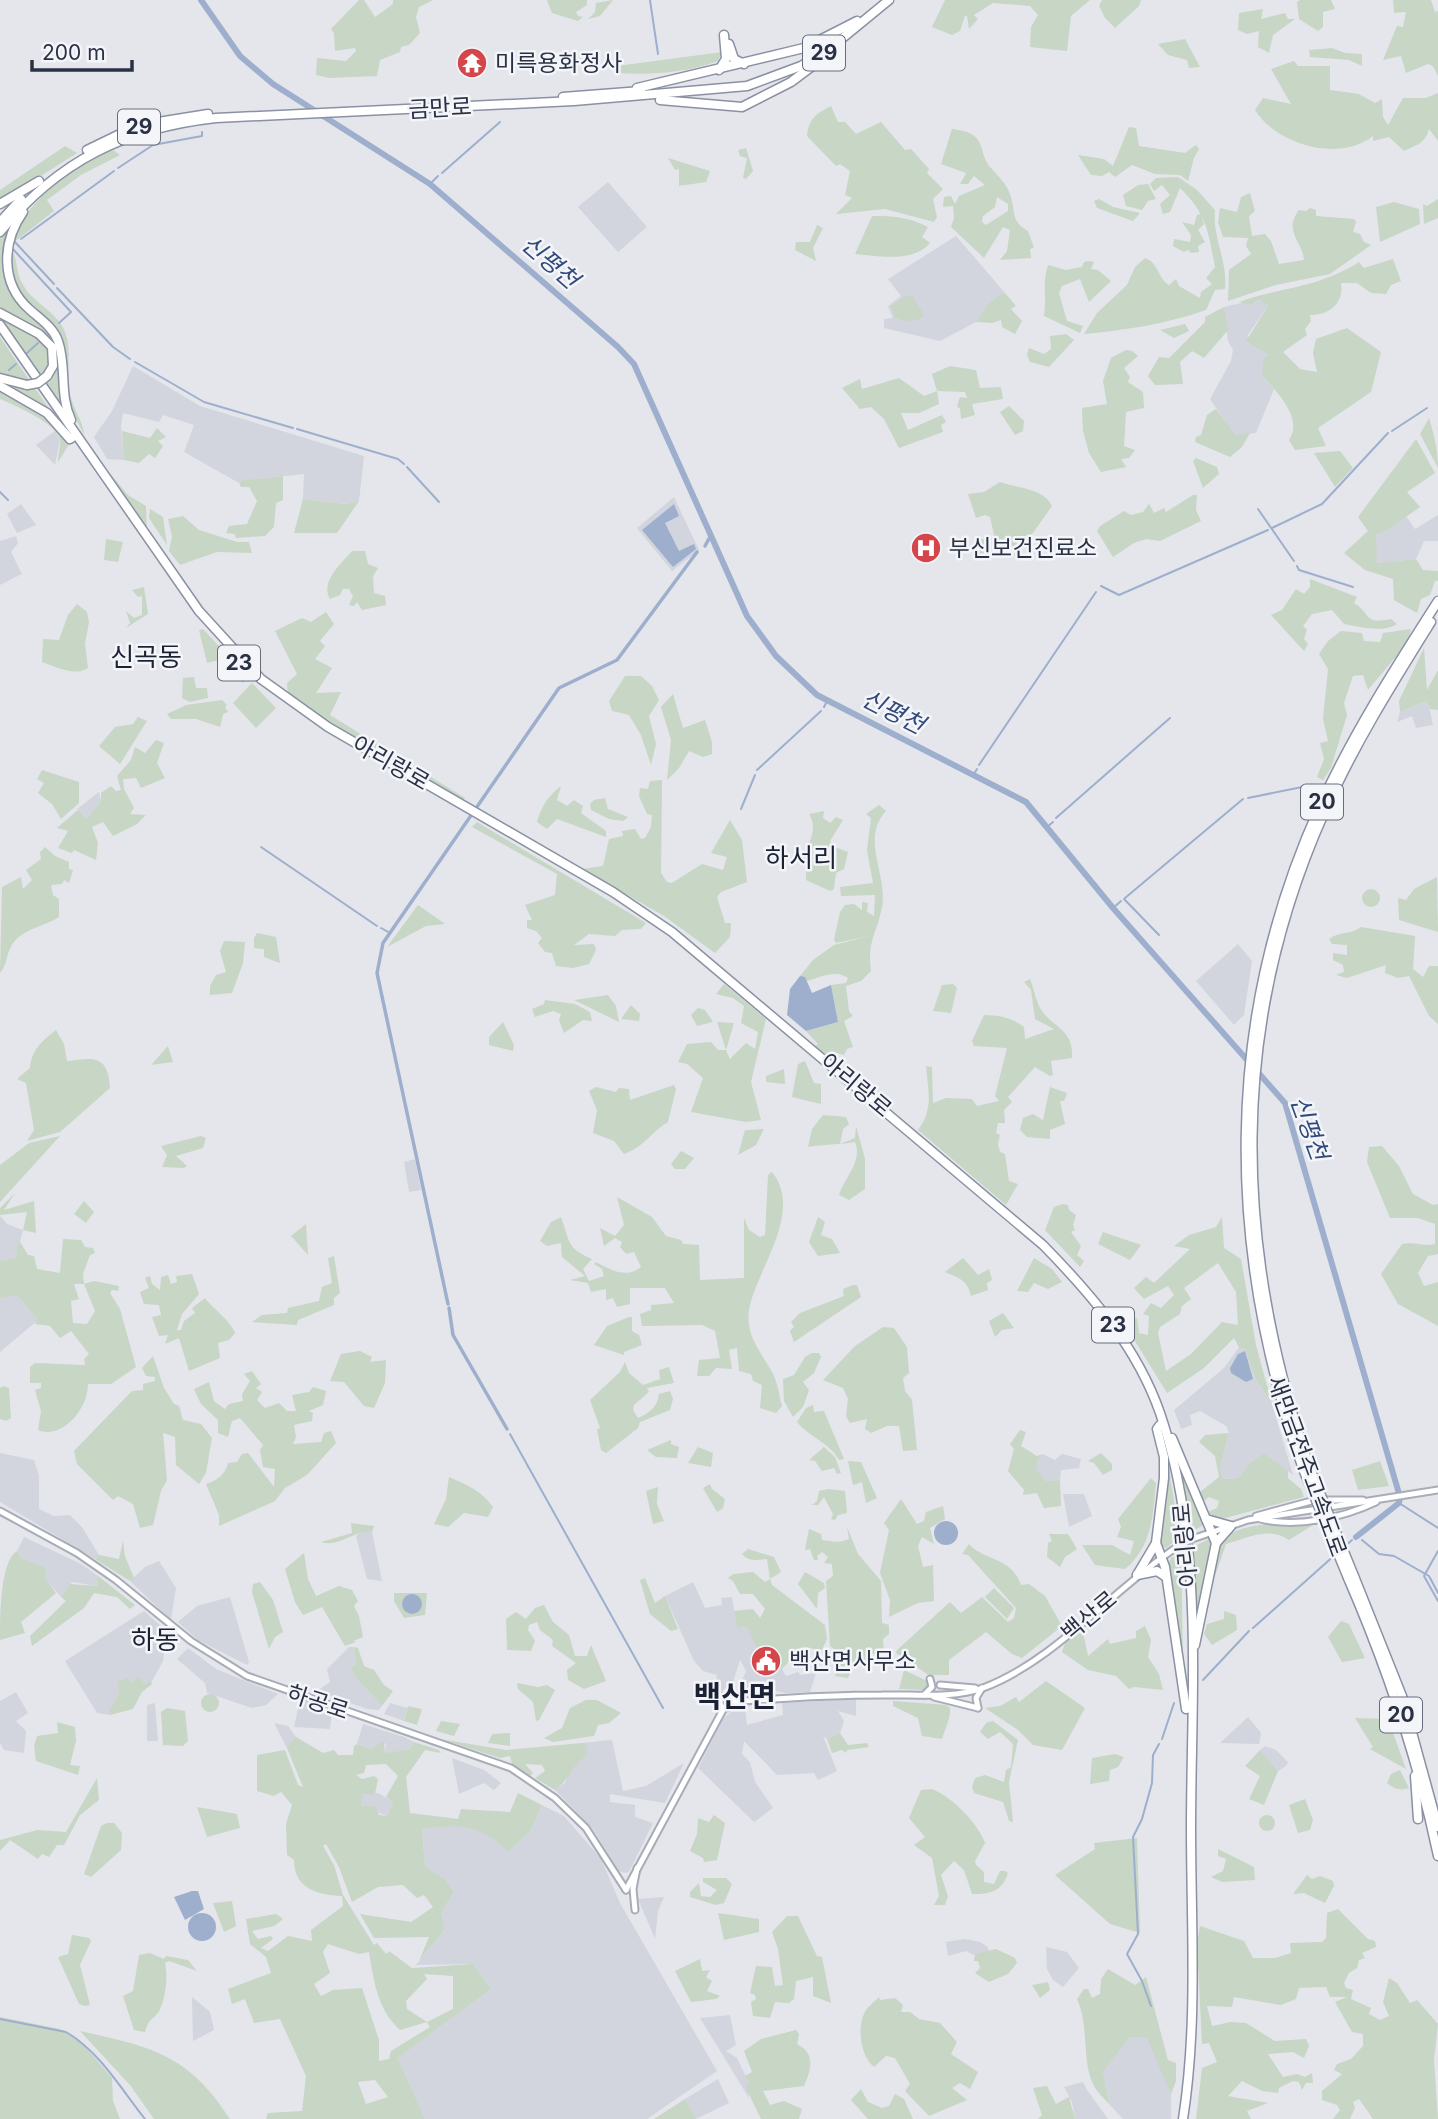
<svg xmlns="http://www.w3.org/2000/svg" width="1438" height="2119" font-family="Inter,'Noto Sans KR',sans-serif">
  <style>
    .built { fill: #d2d5de }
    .green { fill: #c7d6c5; fill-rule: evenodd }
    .water { fill: #9eafcd }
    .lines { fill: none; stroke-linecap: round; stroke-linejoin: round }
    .stream { stroke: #9eafcd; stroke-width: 2 }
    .canal { stroke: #9eafcd; stroke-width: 3.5 }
    .river { stroke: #9eafcd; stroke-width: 6 }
    .secondary-casing { stroke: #a8acb7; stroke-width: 9 }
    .highway-casing { stroke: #8a91a3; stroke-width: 11 }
    .secondary { stroke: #fff; stroke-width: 5 }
    .highway { stroke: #fff; stroke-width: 8 }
    .secondary-bridge-casing { stroke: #a8acb7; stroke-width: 9; stroke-linecap: butt }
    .highway-bridge-casing { stroke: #8a91a3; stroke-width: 11; stroke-linecap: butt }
    .secondary-bridge { stroke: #fff; stroke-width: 5 }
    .highway-bridge { stroke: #fff; stroke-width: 8 }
    .labels { text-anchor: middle; stroke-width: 5; stroke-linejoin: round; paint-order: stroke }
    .shield { fill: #f4f5f9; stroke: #676c7b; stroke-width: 2 }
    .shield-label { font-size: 21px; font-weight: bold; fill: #2a3145 }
    .poi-label { font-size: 23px; fill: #2a3145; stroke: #f4f5f9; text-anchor: start }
    .street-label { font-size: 23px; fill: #2a3145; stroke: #f4f5f9 }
    .water-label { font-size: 24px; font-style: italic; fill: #324a7b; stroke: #f4f5f9 }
    .quarter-label { font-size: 26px; fill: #1c2236; stroke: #f4f5f9 }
    .district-label { font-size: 30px; font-weight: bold; fill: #1c2236; stroke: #f4f5f9 }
  </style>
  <rect width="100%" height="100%" fill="#e4e6ec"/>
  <g class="built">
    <polygon points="608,182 647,227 618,252 578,207"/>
    <polygon points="956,236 1006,294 1000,294 988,304 976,322 940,341 884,328 884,319 893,318 888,306 901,296 888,279"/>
    <polygon points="1258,299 1268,306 1247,336 1269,355 1262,375 1274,389 1256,433 1235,436 1210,399 1231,361 1233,350 1228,341 1224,307"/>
    <polygon points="133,366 200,406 364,456 359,501 345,504 303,499 304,474 244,480 239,483 184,452 194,425 163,415 159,422 123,413 121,426 124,460 107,459 94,437 112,411"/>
    <polygon points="55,431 60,439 55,465 36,445"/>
    <polygon points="674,497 699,550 672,571 637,528"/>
    <polygon points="21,504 36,525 17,533 7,514"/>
    <polygon points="1438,515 1438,541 1424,541 1416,559 1377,563 1375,533 1386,531 1406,516 1415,529"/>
    <polygon points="16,536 18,543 11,552 22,574 0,585 0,541"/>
    <polygon points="1428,701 1433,725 1416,728 1412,716 1397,722 1400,712"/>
    <polygon points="99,792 101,801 87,819 77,809"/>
    <polygon points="1238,944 1252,961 1244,1015 1234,1025 1196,981"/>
    <polygon points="415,1159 421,1190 409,1192 404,1162"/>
    <polygon points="0,1216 7,1224 23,1230 16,1258 0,1261"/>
    <polygon points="8,1295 17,1295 38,1320 0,1352 0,1298"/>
    <polygon points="1239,1347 1245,1347 1256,1380 1272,1404 1293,1475 1264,1453 1250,1463 1238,1478 1223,1479 1220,1468 1229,1433 1226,1426 1200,1411 1190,1415 1192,1425 1181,1429 1174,1410 1224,1368"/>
    <polygon points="0,1453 34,1460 39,1476 39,1509 54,1516 70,1515 82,1527 99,1555 95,1559 0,1502"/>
    <polygon points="1043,1454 1055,1460 1062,1454 1081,1459 1079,1468 1061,1470 1060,1480 1046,1481 1035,1469 1038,1459"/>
    <polygon points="1063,1494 1084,1494 1092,1516 1069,1527"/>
    <polygon points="361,1531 372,1532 382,1581 367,1579 356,1536"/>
    <polygon points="24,1537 81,1564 98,1576 98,1586 72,1582 61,1597 35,1566 21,1558 17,1551"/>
    <polygon points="159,1561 176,1588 171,1620 130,1581 145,1567"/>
    <polygon points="693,1582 705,1608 722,1605 721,1598 732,1597 737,1628 747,1627 764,1650 779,1663 786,1676 798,1672 800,1675 816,1673 810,1692 786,1693 763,1689 759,1695 742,1696 737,1693 746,1671 740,1660 733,1682 720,1693 715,1688 717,1675 703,1671 694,1661 665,1596"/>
    <polygon points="230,1597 249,1662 247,1665 198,1640 178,1622 197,1606"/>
    <polygon points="144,1611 167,1632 163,1661 152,1681 144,1684 117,1682 119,1695 109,1709 110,1715 97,1713 65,1661"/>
    <polygon points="349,1647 354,1647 356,1663 351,1668 382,1706 379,1710 367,1709 317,1691 330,1682 327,1669"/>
    <polygon points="188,1648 216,1669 278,1694 266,1705 252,1708 207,1693 205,1683 177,1659"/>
    <polygon points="16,1692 28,1713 16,1721 26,1731 24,1753 4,1750 0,1743 0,1701"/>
    <polygon points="856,1699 856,1716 838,1711 844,1721 840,1733 827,1739 823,1736 837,1771 818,1780 814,1773 777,1775 744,1741 742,1754 750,1762 755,1782 773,1808 754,1822 698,1768 723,1719 733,1710 745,1707 747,1725 783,1715 782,1703"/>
    <polygon points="300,1700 332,1711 330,1729 294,1727"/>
    <polygon points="155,1703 158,1741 147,1741 147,1705"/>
    <polygon points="390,1703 407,1708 404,1721 384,1714"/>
    <polygon points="1248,1717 1261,1733 1259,1744 1220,1743"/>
    <polygon points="274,1723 288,1726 296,1737 293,1745 287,1748"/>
    <polygon points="363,1724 404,1737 414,1742 409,1750 404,1752 385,1753 386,1743 371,1749 357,1744"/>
    <polygon points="612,1740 623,1791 646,1786 684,1763 665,1803 610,1794 610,1802 635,1805 635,1817 653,1823 629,1872 624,1873 619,1871 593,1829 555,1790 565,1783 571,1766 587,1747 582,1743"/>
    <polygon points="1265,1746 1276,1750 1288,1762 1286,1766 1278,1771 1260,1750"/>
    <polygon points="452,1758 484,1770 501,1783 494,1790 484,1783 459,1794"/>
    <polygon points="378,1793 393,1802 387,1816 361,1806 361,1794"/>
    <polygon points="542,1805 564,1816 601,1859 620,1903 717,2071 647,2119 425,2119 398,2058 491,1989 473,1964 416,1965 445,1929 441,1913 454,1892 446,1880 425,1866 422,1829 459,1824 488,1833 508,1852 531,1830"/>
    <polygon points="664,1897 658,1911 655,1939 638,1899"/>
    <polygon points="965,1939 980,1942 988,1947 989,1952 973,1955 966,1951 948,1956 946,1942"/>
    <polygon points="1046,1947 1067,1952 1079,1968 1063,1987 1053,1980 1047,1969"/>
    <polygon points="192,1997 210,2012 214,2030 193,2041"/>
    <polygon points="730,2015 736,2045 726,2051 737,2058 749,2083 749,2098 700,2018"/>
    <polygon points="1130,2037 1147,2038 1154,2049 1171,2094 1171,2119 1123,2119 1109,2104 1103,2072"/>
    <polygon points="718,2079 729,2103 696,2119 685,2099"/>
    <polygon points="1083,2082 1087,2090 1108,2119 1075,2119 1072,2102 1064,2087"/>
  </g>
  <g class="green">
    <polygon points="359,0 364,0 375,17 393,4 393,0 433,0 419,7 416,17 420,33 409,45 401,47 400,52 380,60 377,76 329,78 316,75 317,58 346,61 356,51 355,48 335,51 334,33 331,29"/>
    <polygon points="547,0 587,0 587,5 576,12 578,16 583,17 578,21 552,13"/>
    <polygon points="613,0 600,16 588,19 595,12 596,3"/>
    <polygon points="945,0 1090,0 1071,16 1067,51 1030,47 1031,27 1038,15 1030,6 993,3 974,15 978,19 969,29 967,16 965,16 960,31 952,35 932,27"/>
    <polygon points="1102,0 1141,0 1139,6 1115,28 1105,18 1099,6"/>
    <polygon points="1300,0 1331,0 1335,9 1323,12 1323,27 1318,31 1299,19 1297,2"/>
    <polygon points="1393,0 1431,0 1435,12 1438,11 1438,76 1433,66 1428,64 1406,73 1401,56 1383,60 1397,26 1403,27 1406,12 1394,13"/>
    <polygon points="1263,9 1261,19 1285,13 1288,19 1295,19 1273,35 1269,53 1258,47 1259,31 1247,34 1238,30 1239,13"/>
    <polygon points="1185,39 1200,67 1189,68 1187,60 1168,55 1158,44"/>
    <polygon points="1332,48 1345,53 1362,54 1362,66 1349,60 1310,57 1309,50"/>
    <path d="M 722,52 L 718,61 C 685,73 652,75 617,73 L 617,66 Z"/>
    <path d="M 1294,61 L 1298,66 L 1330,66 L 1330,90 L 1359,94 L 1375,103 L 1382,99 L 1383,117 L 1388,125 L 1403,98 L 1426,98 L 1438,93 L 1438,141 L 1429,129 C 1425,144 1416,145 1404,151 L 1389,137 L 1373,141 L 1373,136 C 1339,163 1277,145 1255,110 L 1263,98 L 1291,104 L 1271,69 Z"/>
    <path d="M 831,106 L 838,122 L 845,122 L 856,134 L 881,122 L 905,150 L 911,149 L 929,169 L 927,173 L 943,189 L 933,199 L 937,217 L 934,222 L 885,209 L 836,214 L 852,198 L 845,195 L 850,171 L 840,164 L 836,166 L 807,136 C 809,118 816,114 831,106 Z"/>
    <polygon points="1129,127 1136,128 1139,146 1185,153 1196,145 1199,149 1194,158 1188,181 1180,175 1155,174 1132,165 1115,177 1109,172 1102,176 1091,175 1078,155 1104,159 1113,166"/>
    <path d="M 952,129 C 990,133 976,151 991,168 C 998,176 1006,183 1010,194 C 1016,210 1010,222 1028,231 L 1034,248 L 1030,249 L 1031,258 L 1000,260 L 1007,251 L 1010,230 L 1003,227 L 984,258 L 951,227 L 954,218 L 953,206 L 943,207 L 944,197 L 951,196 L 955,204 L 959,196 L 985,185 L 974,176 L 968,184 L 960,184 L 966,173 L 941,164 ZM 997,197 L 1008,204 L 1008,211 L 986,225 L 982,222 L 983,216 L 995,207 Z"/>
    <polygon points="65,146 77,153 0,202 0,190"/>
    <path d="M 109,147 L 120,155 L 81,175 L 47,200 L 54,211 L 17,240 L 12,237 C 33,196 70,170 109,147 Z"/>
    <polygon points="746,148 753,171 746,179 743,178 747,158 740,156 738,150"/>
    <polygon points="668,158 710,171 706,182 679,186 679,169 675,170"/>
    <path d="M 1178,177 L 1197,190 L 1215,210 C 1212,236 1228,262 1225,289 L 1215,290 L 1206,310 C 1166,324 1127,330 1084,334 L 1097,313 L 1127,285 L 1135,267 L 1145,258 C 1159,263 1158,279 1169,285 L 1176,279 L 1179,286 L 1200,298 L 1201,292 L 1212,284 L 1206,278 L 1215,267 C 1208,231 1207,214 1180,188 L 1170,212 L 1163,214 L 1160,204 L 1170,195 L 1162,185 L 1154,191 L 1150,184 L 1156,178 Z"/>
    <polygon points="1148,184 1156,199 1148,201 1142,210 1126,206 1123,195 1138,185"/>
    <path d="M 1250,193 L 1255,211 L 1249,216 L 1252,236 L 1265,234 L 1271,241 L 1279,264 L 1304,260 C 1302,240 1283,231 1299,210 L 1306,211 L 1310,208 L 1316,210 L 1316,216 L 1354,219 L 1356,222 L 1353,232 L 1360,234 L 1364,242 L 1371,245 L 1330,274 L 1276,285 L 1228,301 L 1229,270 L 1251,254 L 1246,246 L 1248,238 L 1223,237 L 1218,222 L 1220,208 L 1237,212 L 1241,197 Z"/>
    <polygon points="1099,199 1113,207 1140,213 1133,221 1097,208 1094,201"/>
    <polygon points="1438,199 1438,218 1424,224 1423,204 1427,206"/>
    <polygon points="1394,202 1419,209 1420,224 1380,242 1376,207"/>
    <path d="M 18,214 C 6,242 0,276 19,301 C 30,313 45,323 53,337 C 64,356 58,386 63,407 L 44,382 C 56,371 58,359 49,346 L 49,368 L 41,378 L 0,318 L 0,314 L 47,344 C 36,326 17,321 0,308 L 0,236 Z"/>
    <polygon points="1201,214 1204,224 1198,230 1205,242 1198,246 1199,252 1191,253 1188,250 1184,252 1173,246 1174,239 1190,242 1191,235 1182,222 1194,225 1197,215"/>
    <path d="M 872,216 C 893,216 909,217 928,227 L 922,237 L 930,243 C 913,263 878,256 855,254 Z"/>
    <polygon points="817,225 823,228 813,248 816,261 795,250 796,242 810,242"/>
    <path d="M 10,248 C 19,259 15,271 22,283 C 31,301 52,309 62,326 C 75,348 64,372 70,395 C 73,408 84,423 84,435 L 67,401 L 59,336 L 24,299 L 14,282 Z"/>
    <path d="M 1393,259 L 1401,281 L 1391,285 L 1386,294 L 1371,293 L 1357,283 L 1341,283 C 1344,303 1330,315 1310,315 L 1311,321 L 1305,329 L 1307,335 L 1283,352 L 1300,369 L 1317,372 L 1313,353 L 1316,339 L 1347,328 L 1381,352 L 1371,392 L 1318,428 L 1326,446 L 1295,450 L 1289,440 C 1304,418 1276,391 1262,375 L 1264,358 L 1269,355 L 1246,341 L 1268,306 L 1258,299 L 1251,305 L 1239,302 C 1284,286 1316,289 1359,262 L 1364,268 Z"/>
    <path d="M 1089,261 L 1094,262 L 1091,269 L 1098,270 L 1111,281 L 1089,302 L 1080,279 L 1062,286 L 1059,293 L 1067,321 L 1083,326 L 1080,333 L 1044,316 C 1047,298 1042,282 1048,265 L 1066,270 L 1082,267 L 1084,262 Z"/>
    <polygon points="1000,294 1006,294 1016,306 1011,309 1022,321 1015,334 1002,327 1001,320 992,323 976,322 988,304"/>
    <path d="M 907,295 L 913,297 L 924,315 C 916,324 905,321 895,318 L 891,306 Z"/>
    <polygon points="1224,307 1228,330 1204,358 1192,351 1180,362 1183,384 1155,385 1148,376 1159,357 1169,358 1205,322 1205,317"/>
    <polygon points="1185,324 1189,331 1174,338 1160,330"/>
    <polygon points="1066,334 1074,340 1049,367 1030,362 1027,355 1029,348 1044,354 1051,349 1050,336"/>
    <polygon points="0,337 30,381 0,375"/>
    <polygon points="1126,350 1132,351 1138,356 1124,368 1130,377 1128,382 1143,392 1144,408 1126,412 1124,446 1135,450 1129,458 1121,459 1126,467 1101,472 1089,453 1083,431 1082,408 1107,404 1103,381 1111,358"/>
    <polygon points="950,366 976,370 980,388 1001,387 1003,399 972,404 975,415 961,419 960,409 957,406 960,397 967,398 965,392 937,391 939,404 919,413 901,413 908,430 942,415 946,422 941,425 943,432 899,448 884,419 871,407 860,409 842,388 860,379 862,389 899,378 924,396 937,391 932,374"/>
    <polygon points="0,380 20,387 34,387 56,418 0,385"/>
    <path d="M 0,390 L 49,419 L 70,443 L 58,462 C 58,455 61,445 60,439 C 56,423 14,405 0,399 Z"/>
    <polygon points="1009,406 1024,421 1023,431 1015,435 1000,412"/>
    <polygon points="1216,409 1235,435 1250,433 1242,447 1230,457 1195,442 1196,437 1201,435 1207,415"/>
    <path d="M 1429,418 C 1434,434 1438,451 1438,468 L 1420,434 Z"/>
    <polygon points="157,428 166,437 158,441 163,446 155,458 149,454 139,463 124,460 122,431 150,438"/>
    <polygon points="1416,439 1435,473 1407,492 1420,507 1386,531 1376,534 1377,563 1416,559 1423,570 1438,571 1438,581 1435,581 1430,595 1421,599 1417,613 1394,600 1393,579 1365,570 1344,553 1368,531 1358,517"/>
    <polygon points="1340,451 1353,468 1335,487 1314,453"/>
    <polygon points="1196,458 1217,467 1219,474 1203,488 1193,461"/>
    <polygon points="108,471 128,495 146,506 147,529"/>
    <polygon points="283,476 283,500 276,503 274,527 265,536 236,538 235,534 226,533 229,526 247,524 257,501 249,487 241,487 239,483 243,480"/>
    <path d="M 1000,482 C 1017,488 1045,489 1052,506 L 1025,544 L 1017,542 L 1016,550 L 995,539 L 990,517 L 985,515 L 976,518 L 968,494 L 984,492 Z"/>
    <polygon points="1193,495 1197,495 1196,510 1201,521 1160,541 1146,539 1134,543 1113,557 1097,531 1100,526 1124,511 1131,515 1143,512 1149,504 1154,513 1164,508 1166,512"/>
    <polygon points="303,499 345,504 359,501 337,533 294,533"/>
    <polygon points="150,509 163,517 167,545 149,518"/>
    <polygon points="183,516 199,530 237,542 249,542 252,553 217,552 180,565 169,551 172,536 168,519"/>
    <polygon points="106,539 123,542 118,562 104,560"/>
    <circle cx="981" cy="547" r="8"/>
    <path d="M 352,551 L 365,551 L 368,564 L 378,568 L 373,576 L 374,593 L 385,596 L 386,605 L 362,610 L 357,602 L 354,606 L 349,605 L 353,596 L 349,589 L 343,589 L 340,595 L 330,599 C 320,581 341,564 352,551 Z"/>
    <path d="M 1310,579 L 1357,597 L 1354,603 C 1372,614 1363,625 1391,619 L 1397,624 C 1384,633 1359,627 1344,624 L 1332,610 L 1312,614 L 1303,626 L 1307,630 L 1304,639 L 1308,644 L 1304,651 L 1271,615 L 1282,610 L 1296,589 L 1304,594 L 1310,587 Z"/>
    <polygon points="144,587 148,614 126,628 130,623 126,611 134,618 142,615 142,596 138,597 132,590"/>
    <path d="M 77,604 L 87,612 L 89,622 L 85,643 L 88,668 C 74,677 57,667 42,662 L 43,639 L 59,640 L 68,615 Z"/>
    <polygon points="326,612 334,624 320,641 325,646 315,659 332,668 316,693 341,692 330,715 465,798 462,800 318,717 288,694 287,683 297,674 275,631 302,618 311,622"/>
    <polygon points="203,629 248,678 243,683 219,660 207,663 199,630"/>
    <polygon points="1411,629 1408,642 1368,690 1363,675 1353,676 1344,703 1347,715 1331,768 1323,780 1317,777 1324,759 1320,743 1328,741 1323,719 1328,669 1319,654 1328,641 1341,631 1362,633 1364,641 1380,642 1383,633"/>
    <polygon points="1424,648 1427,690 1438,670 1438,710 1430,709 1427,701 1400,712 1399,701"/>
    <polygon points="625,676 641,676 652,686 659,700 649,716 656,744 651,765 641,735 629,715 612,711 609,701"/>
    <polygon points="194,677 196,688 207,688 208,698 190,702 182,698 183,678"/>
    <polygon points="252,683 276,708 256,728 233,703"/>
    <polygon points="673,694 683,728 705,720 712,742 712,754 703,757 689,751 679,768 667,780 671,740 661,707"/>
    <polygon points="222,700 227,705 225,707 228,712 223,714 220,727 196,719 171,719 167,714 186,705"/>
    <polygon points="138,717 147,721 120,764 99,746 115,727 133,724"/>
    <polygon points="156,740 164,743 157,763 165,778 141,788 136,778 123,779 124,789 134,808 130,814 146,815 137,824 113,836 103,822 92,827 98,843 96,860 74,850 72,853 58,848 68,831 57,828 78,810 87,819 101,801 101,793 111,786 116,791 121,790 117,776 131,760 135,747 145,753"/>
    <polygon points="42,770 79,782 79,803 61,819 52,804 38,793 44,783 37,779"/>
    <polygon points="662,780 661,873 667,882 672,883 702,864 723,870 727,857 711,853 730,820 742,840 747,882 721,892 717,897 725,923 731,923 730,937 715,953 664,916 582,869 603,866 609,839 623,836 622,831 635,829 641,839 645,838 651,827 652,815 647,814 639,796 640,788 648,789 650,781"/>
    <path d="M 561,786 L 557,800 L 567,806 L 574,800 L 583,806 L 581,813 L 606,831 L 606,837 L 557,819 L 547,829 L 537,822 C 541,806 549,795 561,786 Z"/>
    <polygon points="605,798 608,809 628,817 623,821 609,819 591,810 590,804 594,800"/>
    <path d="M 879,805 L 886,811 C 860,839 888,875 882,907 C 877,934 867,940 871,971 L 861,981 L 846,986 L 849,1011 L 853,1016 L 844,1021 L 853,1047 L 847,1049 L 844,1055 L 837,1053 L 835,1062 L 815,1046 L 818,1044 L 806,1031 L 838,1022 L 831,985 L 846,983 L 848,978 C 836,969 820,977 807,981 L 800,976 L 813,960 L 834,945 L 869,936 L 836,943 L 834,940 L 840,912 L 845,905 L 854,904 L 862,910 L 862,902 L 868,903 L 867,912 L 874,916 L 875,895 L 841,896 L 840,887 L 873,883 L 867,850 L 871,818 L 866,814 Z"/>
    <path d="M 824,811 L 823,818 L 830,823 L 836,817 L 843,820 L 830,841 L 832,846 L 848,852 L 844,869 L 836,873 L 834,889 L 830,891 L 806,880 L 806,863 L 800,860 C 808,845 819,830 809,814 Z"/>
    <polygon points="477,822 646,923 641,929 622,930 615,936 589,934 574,945 594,944 596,950 589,964 573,968 556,966 552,953 545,952 538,943 542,938 536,931 527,928 527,920 532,920 525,905 555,895 557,874 472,827"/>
    <path d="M 45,847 L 55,856 L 69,862 L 69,869 L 73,870 L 69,883 L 64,880 L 62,884 L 51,885 L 53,895 L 59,899 L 59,917 C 45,926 24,929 14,942 C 6,951 8,964 0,973 L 2,887 L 21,877 L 23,889 L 32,880 L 26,870 L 41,859 L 40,852 Z"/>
    <polygon points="1437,877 1438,932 1399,920 1398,898 1406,900 1414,889"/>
    <circle cx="1371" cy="898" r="9"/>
    <polygon points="418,905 445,924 426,926 387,947"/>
    <path d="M 1361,927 L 1415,936 L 1413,969 L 1423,977 L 1429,966 L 1438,966 L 1438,1024 L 1429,1016 L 1409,976 L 1398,978 L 1385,973 L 1386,965 L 1347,978 L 1336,975 L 1344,972 L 1343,965 L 1333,960 L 1333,953 L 1347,955 L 1347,945 L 1332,944 L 1329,939 C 1339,931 1351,935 1361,927 Z"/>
    <polygon points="257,933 276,937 280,963 264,957 264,949 254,948 254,938"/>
    <polygon points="224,941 245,942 243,963 232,993 210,995 210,986 216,975 226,972 220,951"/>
    <path d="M 1030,979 C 1034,988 1036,1003 1042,1011 C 1054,1028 1074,1030 1072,1058 L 1051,1061 L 1053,1075 L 1050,1076 L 1035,1067 L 1008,1097 L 1012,1102 L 1004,1110 L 1005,1123 L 998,1123 L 996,1133 L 1000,1135 L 998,1144 L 1000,1152 L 1005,1154 L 1009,1181 L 1018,1184 L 1006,1205 L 918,1130 C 934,1109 928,1091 926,1066 L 932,1067 L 933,1103 L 946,1098 L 972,1099 L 977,1106 L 999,1101 L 995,1096 L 1007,1048 L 974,1046 L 972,1041 L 984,1015 C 999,1015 1012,1018 1024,1027 L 1025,1039 L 1054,1029 L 1035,1019 L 1031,990 L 1024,982 Z"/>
    <polygon points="724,984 766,1019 751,1082 761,1120 746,1122 691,1112 703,1078 687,1064 678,1062 687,1044 711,1042 718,1050 726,1050 717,1022 734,1023 726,1050 730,1059 746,1043 755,1049 758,1032 741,1023 744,1006 733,998 716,994"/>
    <polygon points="953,984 957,988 951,1013 933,1011 942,985"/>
    <polygon points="608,995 616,1006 619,1022 574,1000"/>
    <polygon points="545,1000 575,1004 590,1012 592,1021 583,1020 564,1033 559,1020 561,1014 553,1011 535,1017 532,1009 544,1004"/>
    <polygon points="631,1005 640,1014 639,1021 621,1019"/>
    <polygon points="698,1008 705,1010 713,1022 697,1026 691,1015"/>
    <polygon points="503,1022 514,1045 513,1051 489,1045 489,1037"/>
    <path d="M 56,1030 L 64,1044 L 67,1061 C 92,1058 108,1053 110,1088 L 60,1132 L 27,1141 L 34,1130 L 26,1083 L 17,1079 L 30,1068 C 32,1049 41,1042 56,1030 Z"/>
    <polygon points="168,1046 173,1062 151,1065"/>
    <polygon points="805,1061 814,1083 821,1084 821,1104 792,1097 798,1064"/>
    <polygon points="784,1069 785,1084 766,1082 766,1076"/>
    <path d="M 674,1085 L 676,1089 L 668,1122 C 651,1132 644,1147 624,1154 L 614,1141 L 593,1133 L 597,1110 L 589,1091 L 596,1087 L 616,1092 L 619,1088 L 629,1089 L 630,1100 Z"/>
    <polygon points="1050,1087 1067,1093 1064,1101 1060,1101 1065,1124 1050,1130 1050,1139 1027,1137 1020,1130 1023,1118 1033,1114 1043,1120"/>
    <path d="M 823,1115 L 846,1117 L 849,1124 L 843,1129 L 840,1144 L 855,1138 L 856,1126 L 865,1159 L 865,1189 L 849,1200 L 839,1195 C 845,1177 863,1161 855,1142 C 839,1145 824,1144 808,1147 L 812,1129 Z"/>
    <polygon points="764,1129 756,1145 738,1155 745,1130"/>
    <polygon points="60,1136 0,1202 0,1165 29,1143"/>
    <polygon points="201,1136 206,1138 203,1148 176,1156 187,1166 184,1168 162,1167 167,1155 161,1146"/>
    <path d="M 1382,1146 L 1399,1166 L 1413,1194 L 1433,1205 L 1438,1204 L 1438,1254 L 1428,1256 L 1418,1273 L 1424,1286 L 1438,1282 L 1438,1326 L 1398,1304 L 1381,1274 L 1402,1244 C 1414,1241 1424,1247 1435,1244 L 1435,1224 L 1418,1218 L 1390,1218 L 1367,1162 L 1369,1147 Z"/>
    <polygon points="681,1151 694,1158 685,1169 675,1169 671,1164"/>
    <path d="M 772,1172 C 803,1210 760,1265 750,1305 C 743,1334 761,1351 773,1374 C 778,1384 779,1395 782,1406 L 776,1413 L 760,1408 L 762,1385 L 753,1381 L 751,1374 L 739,1371 L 737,1348 L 729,1350 L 732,1369 L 716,1368 L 709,1376 L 697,1376 L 699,1360 L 720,1358 L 715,1331 L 702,1325 L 642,1326 L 640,1314 L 651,1310 L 651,1305 L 674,1303 L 665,1288 L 630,1288 L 630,1304 L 617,1307 L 613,1298 L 606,1300 L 606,1289 L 591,1292 L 588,1283 L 570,1280 L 585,1276 L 562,1257 L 561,1243 L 547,1246 L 540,1241 L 551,1222 L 561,1217 C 570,1241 566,1248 592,1259 L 583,1269 L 589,1281 L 604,1276 L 602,1269 L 594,1264 L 596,1262 C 610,1270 627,1279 641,1267 L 634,1252 L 626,1254 L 620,1247 L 622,1242 L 615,1238 L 604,1246 L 600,1228 L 615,1236 L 624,1225 L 617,1197 L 652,1217 L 666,1236 L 681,1240 L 683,1244 L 699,1245 L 700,1280 L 744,1278 L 744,1218 L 749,1230 L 760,1237 L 765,1235 L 768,1175 Z"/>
    <polygon points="15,1193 4,1210 34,1201 36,1233 23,1230 27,1212 0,1215 0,1208"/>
    <polygon points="84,1201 94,1212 86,1223 74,1214"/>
    <polygon points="1063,1204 1068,1205 1069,1210 1076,1215 1073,1225 1075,1230 1071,1232 1081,1246 1077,1255 1084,1261 1080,1267 1045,1230 1054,1207"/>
    <polygon points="818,1217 825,1222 821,1235 832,1239 840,1253 818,1256 809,1242"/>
    <path d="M 1222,1217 L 1224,1248 L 1241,1259 L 1256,1345 L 1272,1404 L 1256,1380 L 1245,1348 L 1239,1347 L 1234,1338 L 1204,1368 L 1167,1393 L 1122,1320 L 1137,1318 L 1139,1333 L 1148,1335 L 1149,1316 L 1143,1314 L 1151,1303 L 1161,1308 L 1174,1295 L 1168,1286 L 1144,1299 L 1134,1288 L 1146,1277 L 1154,1283 L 1190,1249 L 1174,1246 L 1189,1235 L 1216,1227 ZM 1218,1263 L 1236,1292 L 1238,1325 L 1222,1322 L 1191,1354 L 1166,1371 L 1158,1333 L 1160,1327 L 1180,1314 L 1182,1306 L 1191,1299 L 1184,1288 Z"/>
    <polygon points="306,1224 308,1255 291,1236"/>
    <polygon points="1103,1232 1141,1245 1130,1260 1098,1244"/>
    <path d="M 63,1239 L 81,1240 L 85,1247 L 93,1248 L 95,1253 L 90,1255 L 83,1274 L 84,1284 L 94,1281 L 119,1286 L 118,1291 L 112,1290 L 110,1293 L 120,1309 L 136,1367 L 111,1384 L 88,1384 C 88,1410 61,1440 38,1430 L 41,1411 L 35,1390 L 41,1388 L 41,1383 L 30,1383 L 30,1367 L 35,1363 L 85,1365 L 84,1359 L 89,1354 L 71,1331 L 60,1338 L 50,1326 L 35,1324 L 37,1319 L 17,1295 L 0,1298 L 0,1261 L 16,1258 L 18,1243 L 20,1242 L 28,1255 L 34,1256 L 37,1269 L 60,1273 ZM 74,1284 L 84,1284 L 95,1311 L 87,1324 L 73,1323 L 71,1301 L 79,1299 Z"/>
    <polygon points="334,1256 340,1293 334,1298 334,1305 298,1320 297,1325 252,1322 262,1315 287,1313 288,1308 319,1301 322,1287 332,1283 328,1258"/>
    <path d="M 963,1258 L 978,1275 L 989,1269 L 992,1280 L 987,1283 L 988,1290 L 971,1296 C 967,1279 960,1279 945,1272 Z"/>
    <polygon points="1034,1258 1052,1269 1062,1282 1048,1289 1034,1283 1028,1292 1017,1291"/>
    <path d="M 192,1274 L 199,1294 L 182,1314 L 177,1330 L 181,1330 L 184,1321 L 195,1313 L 192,1308 L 205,1298 C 213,1309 231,1321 235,1333 L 229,1340 L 218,1343 L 220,1358 L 189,1371 L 179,1338 L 165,1344 L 168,1335 L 159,1336 L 152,1317 L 161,1315 L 159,1305 L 144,1304 L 140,1292 L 149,1288 L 145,1278 L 150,1276 L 152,1284 L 160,1290 L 161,1277 L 168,1275 L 171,1284 L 177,1282 L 176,1276 Z"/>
    <polygon points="853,1285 857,1285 861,1297 794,1342 790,1331 794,1327 791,1322 800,1313 844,1296 843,1289"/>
    <polygon points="1003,1313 1014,1328 1002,1330 995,1337 989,1321"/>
    <polygon points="629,1317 632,1317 632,1331 639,1335 642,1345 624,1352 624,1355 594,1345 607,1326"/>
    <polygon points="883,1327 894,1328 907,1347 909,1373 903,1378 905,1391 912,1400 917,1450 903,1451 899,1426 887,1426 871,1433 865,1429 867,1419 850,1423 846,1416 848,1399 843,1388 823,1380 855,1346"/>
    <polygon points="360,1351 372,1357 370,1362 386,1360 385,1383 374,1408 364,1406 344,1382 330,1381 341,1354"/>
    <polygon points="812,1353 819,1353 821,1357 814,1373 803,1382 809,1390 803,1407 793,1417 784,1401 783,1379 794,1375 805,1357"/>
    <polygon points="153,1356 164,1388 174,1404 179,1406 183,1420 201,1424 212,1438 206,1473 199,1484 176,1465 175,1437 163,1433 167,1480 161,1491 153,1525 140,1528 133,1504 118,1496 113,1500 77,1464 74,1451 132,1391 143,1390 143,1384 155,1381 155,1377 146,1376 142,1368"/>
    <path d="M 625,1362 L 629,1373 L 643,1385 L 660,1379 L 659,1370 L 669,1367 L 674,1383 L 647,1388 L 649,1392 L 634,1405 L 633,1410 L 638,1418 C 648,1414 658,1407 659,1394 L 670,1391 L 673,1399 L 670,1410 L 640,1422 L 638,1428 L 606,1453 L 601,1450 L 597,1429 L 600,1428 L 590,1400 L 620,1372 Z"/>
    <path d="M 252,1371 L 261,1384 L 256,1388 L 262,1392 L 257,1400 L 265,1408 L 279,1403 L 287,1411 L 296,1411 L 292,1395 L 309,1392 L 313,1387 L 326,1391 L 323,1405 L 309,1411 L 313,1413 L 312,1421 L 294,1425 L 296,1437 L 293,1444 L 321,1442 L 324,1433 L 331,1431 L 336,1443 L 307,1475 L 285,1488 L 275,1501 L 219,1526 L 219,1515 L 206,1484 C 216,1481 226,1474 228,1463 L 237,1462 L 242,1454 L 248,1453 L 274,1487 L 275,1469 L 263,1467 L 260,1450 L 263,1445 L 240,1418 L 232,1421 L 228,1437 L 218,1433 L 218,1420 L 201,1404 L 194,1389 L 209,1382 L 214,1401 L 225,1409 L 229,1404 L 243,1401 L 242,1394 L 250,1381 L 244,1374 Z"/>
    <polygon points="3,1386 9,1388 11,1418 6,1421 0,1419 0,1388"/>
    <path d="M 813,1405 L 814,1412 L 824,1411 L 844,1459 L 839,1460 C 829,1442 809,1437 797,1422 L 806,1408 Z"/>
    <polygon points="1020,1430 1026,1432 1021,1446 1037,1456 1043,1454 1038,1459 1036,1469 1046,1481 1060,1480 1061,1506 1044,1508 1037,1493 1023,1495 1024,1490 1008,1471 1014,1449 1010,1444"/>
    <polygon points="1229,1433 1220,1468 1223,1479 1238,1478 1250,1463 1264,1453 1288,1471 1288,1478 1301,1489 1304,1497 1218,1520 1208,1512 1217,1508 1219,1501 1209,1497 1204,1501 1200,1492 1219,1477 1215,1456 1199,1442 1205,1435"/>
    <polygon points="671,1440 671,1444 679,1447 677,1458 656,1457 647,1450"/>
    <polygon points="698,1447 713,1453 711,1467 688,1463"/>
    <polygon points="824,1447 835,1457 841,1473 837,1474 834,1468 822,1471 815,1461 809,1460"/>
    <polygon points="1101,1453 1112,1464 1112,1470 1103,1475 1094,1463 1088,1461"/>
    <polygon points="1167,1458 1180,1537 1166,1548 1162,1547 1159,1538"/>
    <polygon points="848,1461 861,1462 877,1498 866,1503 862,1482 853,1485"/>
    <polygon points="1380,1461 1389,1486 1358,1490 1352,1470"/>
    <polygon points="1180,1464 1205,1524 1190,1533"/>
    <path d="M 449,1477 C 467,1485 482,1491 493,1507 L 488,1517 L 464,1513 L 448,1527 L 434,1524 L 446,1499 Z"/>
    <path d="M 1151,1478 L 1156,1483 C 1153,1515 1152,1547 1125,1569 L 1095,1565 L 1082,1545 L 1112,1545 L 1130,1555 L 1134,1541 L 1117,1537 L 1121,1527 L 1118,1519 Z"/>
    <polygon points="710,1484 712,1489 725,1499 723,1508 717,1512 703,1488"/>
    <polygon points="658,1487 657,1504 664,1521 653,1524 646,1491"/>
    <polygon points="828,1489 845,1491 847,1513 838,1515 835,1520 831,1519 833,1514 824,1497 818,1505 812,1505 817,1501 819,1491"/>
    <polygon points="901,1499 917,1524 924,1521 926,1512 943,1506 945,1519 930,1528 934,1544 922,1537 918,1546 923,1567 933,1565 934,1601 918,1603 889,1617 890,1600 880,1573 889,1530 884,1523"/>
    <path d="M 1318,1522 L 1289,1540 C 1270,1526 1247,1538 1226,1544 L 1206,1602 C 1209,1585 1210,1558 1219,1544 C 1236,1519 1291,1524 1318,1522 Z"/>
    <path d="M 351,1523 L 374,1526 L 372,1532 C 354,1529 340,1548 321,1542 L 352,1533 Z"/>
    <path d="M 847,1527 L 858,1554 L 881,1581 L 882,1623 L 889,1625 L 889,1634 L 883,1639 L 884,1656 L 868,1653 L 868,1660 L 855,1662 L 848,1678 L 835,1676 L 839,1653 L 830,1646 L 826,1581 L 833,1576 L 832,1564 L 824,1563 L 828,1557 L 822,1552 L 817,1556 L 818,1560 L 814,1560 L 810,1549 L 805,1550 L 809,1529 L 821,1534 L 822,1540 C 832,1541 837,1544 849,1539 Z"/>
    <polygon points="1049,1534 1068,1534 1077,1549 1065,1557 1060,1567 1047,1557 1048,1543 1052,1541"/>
    <polygon points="1209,1539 1213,1542 1195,1628 1193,1547"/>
    <polygon points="123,1541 125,1556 134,1578 130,1581 95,1559 99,1555 119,1559"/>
    <path d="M 969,1544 C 982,1560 1012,1557 1021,1585 L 1029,1584 L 1045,1596 L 1062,1626 L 1022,1658 L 1012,1654 L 986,1632 L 949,1660 L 949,1675 L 934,1675 L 933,1678 L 896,1653 L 897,1650 L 950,1602 L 961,1613 L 982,1597 L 1008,1622 L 1014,1618 L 1016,1608 L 968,1555 L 962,1554 Z"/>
    <path d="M 748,1549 L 774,1557 L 781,1572 L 770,1579 L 772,1585 L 825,1625 L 827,1639 L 822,1650 L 802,1647 L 782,1669 L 769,1652 L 758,1651 L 747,1627 L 737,1628 L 734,1611 L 753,1609 L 760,1618 L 765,1609 L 753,1594 L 740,1594 L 733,1581 L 728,1578 L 733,1574 L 753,1572 L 765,1582 L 770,1579 L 767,1559 C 757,1560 749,1562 742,1554 Z"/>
    <path d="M 17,1551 L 21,1558 L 45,1568 L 46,1579 L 56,1593 L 21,1622 L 25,1633 L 0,1640 C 0,1616 0,1561 17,1551 Z"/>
    <polygon points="304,1553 308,1579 316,1596 339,1586 352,1590 358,1601 354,1606 359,1616 363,1637 353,1641 356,1642 345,1646 322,1607 303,1615 295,1602 285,1569"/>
    <polygon points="1181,1554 1183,1656 1167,1564 1172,1557"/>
    <polygon points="805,1572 824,1583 825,1588 818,1593 817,1609 798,1584"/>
    <polygon points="98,1576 135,1605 130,1609 117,1597 94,1593 84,1608 32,1646 30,1636 66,1601 61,1597 70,1584 98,1586"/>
    <polygon points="645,1578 655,1603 665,1596 678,1629 671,1631 650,1614 640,1580"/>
    <polygon points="260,1582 273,1600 283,1632 275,1637 269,1649 252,1592 253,1584"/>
    <polygon points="994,1588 1014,1608 1007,1619 985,1597"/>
    <polygon points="394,1593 427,1593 425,1615 404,1618 394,1601"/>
    <polygon points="544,1605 553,1622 569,1635 575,1656 587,1656 591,1645 606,1681 584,1689 568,1680 567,1670 576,1663 552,1646 553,1640 540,1630 537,1622 529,1625 528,1630 535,1641 531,1651 507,1650 506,1619 516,1612 526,1619 535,1608"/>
    <polygon points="1224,1611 1236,1615 1237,1630 1212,1645 1204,1634 1207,1624 1224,1619"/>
    <polygon points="1341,1621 1349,1624 1365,1658 1342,1662 1328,1637"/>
    <polygon points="1145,1626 1151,1640 1148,1657 1159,1674 1163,1690 1134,1687 1129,1689 1116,1676 1088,1670 1062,1652 1065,1643 1082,1627 1088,1656 1108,1639 1110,1644 1136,1638 1136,1631"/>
    <path d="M 354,1647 L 358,1648 L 364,1666 L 374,1670 L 384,1685 L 393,1691 L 382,1706 C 372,1692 357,1682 351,1668 L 356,1663 Z"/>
    <polygon points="904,1670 929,1682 927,1690 899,1689"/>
    <polygon points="138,1676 144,1684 151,1681 152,1684 142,1692 133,1709 110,1715 109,1709 119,1695 117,1682 128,1678 133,1683"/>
    <polygon points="1046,1681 1085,1708 1062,1750 1033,1745 1018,1730 985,1708 1000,1706 1016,1697 1019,1702"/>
    <polygon points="517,1683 538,1687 547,1685 555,1690 539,1720 536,1721 533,1702 518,1689"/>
    <circle cx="210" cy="1703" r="9"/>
    <polygon points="586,1700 597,1700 621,1713 609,1723 598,1725 594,1736 553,1742 544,1738 562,1728 570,1708"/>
    <path d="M 893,1701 L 946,1705 L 950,1708 C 951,1718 945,1729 942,1739 L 922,1736 L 918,1718 L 893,1706 Z"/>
    <polygon points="408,1706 422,1709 417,1725 404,1721"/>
    <polygon points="167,1708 185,1711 188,1741 183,1746 163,1745 161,1712"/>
    <polygon points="1355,1718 1388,1719 1406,1769 1370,1749 1373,1747"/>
    <polygon points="441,1721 460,1724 454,1736 436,1731"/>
    <polygon points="993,1721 1018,1740 1009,1782 1013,1822 1009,1821 1003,1802 974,1793 972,1787 975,1778 985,1775 1004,1782 1006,1770 1011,1767 1013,1744 1000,1732 988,1739 980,1732 986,1723"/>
    <polygon points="57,1722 75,1727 76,1741 70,1765 80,1766 78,1775 36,1761 34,1746 37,1736 58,1733"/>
    <polygon points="510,1733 510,1746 488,1743 492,1734"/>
    <polygon points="840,1733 848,1745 867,1743 869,1747 847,1750 846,1753 842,1750 832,1753 827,1739"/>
    <path d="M 296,1737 L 323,1753 L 334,1750 L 338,1755 L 353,1755 L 354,1746 L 357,1744 L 371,1749 L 384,1741 L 385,1753 L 409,1750 L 414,1742 L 439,1750 L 441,1753 L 425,1750 L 406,1777 L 410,1813 L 458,1819 L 461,1809 L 510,1812 L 518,1793 L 542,1805 L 531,1830 L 508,1852 C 479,1823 460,1824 422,1829 L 425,1866 L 446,1880 L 454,1892 L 441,1913 L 445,1929 L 419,1961 L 429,1937 L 374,1938 L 360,1914 L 411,1922 L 433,1907 L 424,1895 L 417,1898 L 403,1885 L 378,1887 L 352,1902 L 339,1867 L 326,1844 L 323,1846 L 334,1865 L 343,1895 L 374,1945 L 377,1943 L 386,1954 L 389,1951 L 412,1968 L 473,1964 L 491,1989 L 398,2058 L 425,2119 L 266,2119 L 268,2113 L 302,2111 L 306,2076 L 280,2019 L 254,2023 L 245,1999 L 232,2004 L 228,1989 L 271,1973 L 266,1957 L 250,1944 L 246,1919 L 276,1914 L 283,1919 L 274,1926 L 252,1931 L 258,1939 L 271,1936 L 273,1939 L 261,1948 L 268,1951 L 288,1936 L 312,1941 L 311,1930 L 343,1906 L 342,1896 C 318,1895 294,1889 294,1860 L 287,1855 L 286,1824 L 292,1805 L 281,1792 L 274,1796 L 257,1791 L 257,1755 L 285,1750 L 298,1785 L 303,1787 L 287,1748 ZM 366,1765 L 386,1764 L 398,1776 L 386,1797 L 393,1802 L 387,1816 L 379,1815 L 375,1806 L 361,1806 L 362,1794 L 375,1794 L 378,1779 L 374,1776 L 362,1779 L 356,1775 L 364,1773 ZM 328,1944 L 359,1954 L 369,1952 C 374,1981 377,2009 400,2030 L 427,2022 L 430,2027 L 391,2051 L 389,2059 L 379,2061 L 379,2040 L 362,1988 L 333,1990 L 321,1996 L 314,1984 L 330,1973 L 323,1952 ZM 424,1974 L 453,1976 L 453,2009 L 427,2022 L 407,2009 L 406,2001 L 427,1979 ZM 375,2080 L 388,2097 L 366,2104 L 358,2082 Z"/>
    <path d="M 440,1739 L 506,1750 L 582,1743 L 587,1746 L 585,1757 C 570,1767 569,1781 555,1790 L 535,1778 L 545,1771 L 542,1765 L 525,1764 L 533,1773 L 530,1776 L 512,1764 L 510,1756 L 500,1758 Z"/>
    <polygon points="1260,1750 1278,1771 1264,1805 1249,1799 1260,1776 1245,1766"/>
    <polygon points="1115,1754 1124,1757 1118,1767 1110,1770 1109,1781 1090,1784 1092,1758"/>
    <path d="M 1400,1770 L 1409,1788 C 1400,1791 1394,1789 1387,1783 L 1391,1774 Z"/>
    <polygon points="97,1778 99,1800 80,1815 64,1845 57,1845 49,1857 42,1854 38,1859 10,1840 0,1851 0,1840 37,1830 66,1832"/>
    <path d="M 932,1789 C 952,1797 978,1823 985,1843 L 975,1861 L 976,1865 L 984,1872 L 984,1882 L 994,1884 L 1000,1871 L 1005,1871 L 1008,1873 C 1002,1892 990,1894 972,1894 L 964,1870 L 954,1861 L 941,1875 L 948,1896 L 945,1905 L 934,1905 L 939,1896 L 932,1858 L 914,1845 L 925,1837 L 909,1818 L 921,1790 Z"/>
    <polygon points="1305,1799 1313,1820 1310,1830 1298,1833 1289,1805"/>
    <polygon points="197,1807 237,1814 240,1828 207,1837"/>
    <polygon points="714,1815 725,1823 717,1860 704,1862 703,1858 690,1851 697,1834 698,1818 709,1822"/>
    <circle cx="1267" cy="1823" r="8"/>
    <polygon points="107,1823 114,1823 122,1833 121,1850 91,1877 84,1874 101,1826"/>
    <polygon points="1137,1838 1140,1933 1110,1924 1055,1875 1095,1849 1094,1843"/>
    <polygon points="1218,1849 1254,1867 1255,1880 1222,1882 1211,1877 1223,1871 1226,1859 1218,1856"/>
    <polygon points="1307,1875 1312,1879 1320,1876 1333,1881 1334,1886 1325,1903 1304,1893 1293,1894"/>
    <polygon points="703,1878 726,1878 732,1884 724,1903 716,1905 690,1897 690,1892 699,1883 701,1896 710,1897 717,1890 703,1882"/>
    <polygon points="232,1901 236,1926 224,1932 213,1903"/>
    <polygon points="1338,1909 1368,1939 1375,1941 1376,1947 1362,1953 1365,1958 1359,1960 1357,1968 1349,1973 1344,1983 1346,1988 1353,1990 1351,1999 1371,2008 1369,2014 1380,2020 1389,2016 1383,2002 1389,1978 1397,1983 1410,2003 1417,2000 1438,2024 1434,2060 1438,2119 1373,2119 1359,2099 1353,2102 1355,2108 1350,2119 1333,2119 1340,2110 1337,2105 1322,2100 1322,2091 1342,2074 1334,2070 1337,2064 1351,2059 1363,2046 1363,2034 1352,2032 1335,2002 1347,1997 1330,1997 1326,1987 1299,1988 1296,1999 1281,2005 1234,1997 1232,2007 1207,2006 1212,2026 1231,2022 1246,2023 1275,2041 1306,2039 1309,2046 1304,2058 1293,2052 1268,2054 1283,2077 1297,2074 1305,2077 1312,2073 1313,2083 1306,2083 1302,2090 1299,2082 1293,2081 1279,2088 1278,2093 1262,2091 1242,2081 1228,2096 1268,2103 1247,2111 1251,2119 1196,2119 1202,2068 1217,2062 1209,2043 1202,2044 1197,1944 1200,1926 1244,1941 1253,1958 1275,1958 1291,1953 1290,1943 1322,1942 1326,1938 1327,1913"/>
    <polygon points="718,1913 759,1919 759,1932 724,1940"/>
    <polygon points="787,1916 798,1916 817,1956 822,1957 831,2003 813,1996 813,1977 796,1981 794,1999 789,2003 775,2002 770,2018 753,2016 751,2002 756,1999 755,1995 750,1993 756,1966 772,1967 775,1986 783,1985 778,1949 772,1932"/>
    <polygon points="72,1935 89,1938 91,1941 80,1965 90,2005 85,2006 79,2004 58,1957 68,1954"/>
    <polygon points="996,1949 1015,1958 1017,1963 1008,1974 989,1982 975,1973 980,1968 978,1961 974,1961 975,1954"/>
    <path d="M 150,1953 L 164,1959 L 166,1956 L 188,1960 L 197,1971 L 169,1961 L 165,1963 C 168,1976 166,1997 160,2009 C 155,2020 150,2015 145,2032 L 134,2030 L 123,1996 L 133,1991 L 139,1955 Z"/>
    <polygon points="700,1959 702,1971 710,1970 706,1977 712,1981 707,1991 720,1996 716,1999 691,2002 675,1971"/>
    <path d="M 1108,1969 L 1135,1985 L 1146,1977 L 1168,2060 L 1176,2063 L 1176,2081 L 1171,2094 L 1147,2038 L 1130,2037 L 1103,2072 L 1109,2104 C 1104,2098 1098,2093 1094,2086 C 1081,2062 1090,2028 1077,1999 L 1084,1989 L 1088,1989 L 1092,1998 L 1100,1994 L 1101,1979 Z"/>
    <polygon points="1048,1982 1050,1990 1040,1998 1032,1985"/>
    <path d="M 879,1997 L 880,2000 L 895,1998 L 903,2005 L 901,2012 L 910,2012 L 919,2019 L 940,2023 L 957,2042 L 951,2054 L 978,2072 L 970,2089 L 960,2083 L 952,2088 L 967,2100 L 929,2116 L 905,2091 L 910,2084 L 895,2058 L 886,2056 L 874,2067 C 861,2057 857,2029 864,2014 C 866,2008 874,2002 879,1997 Z"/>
    <polygon points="0,2017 60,2029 84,2045 112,2078 113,2101 120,2119 0,2119"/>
    <path d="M 796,2030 L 799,2034 L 797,2044 C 815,2053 812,2068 804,2086 L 763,2091 L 770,2105 L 784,2101 L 802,2109 L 799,2119 L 761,2119 L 746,2088 L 749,2083 L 745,2076 L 752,2072 L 744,2051 L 761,2039 Z"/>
    <path d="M 80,2031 C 152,2047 188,2054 230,2119 L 154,2119 L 130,2085 Z"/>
    <polygon points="1047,2086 1056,2104 1069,2097 1075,2119 1038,2119 1042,2115 1033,2088"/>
    <polygon points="861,2089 868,2102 882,2108 889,2106 895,2094 904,2099 913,2119 868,2119 851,2100"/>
    <polygon points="685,2099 696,2119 654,2119"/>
  </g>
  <g class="water">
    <polygon points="674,504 679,516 665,523 679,551 694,544 696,549 673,567 642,530"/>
    <polygon points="800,976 805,977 812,993 831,985 838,1022 806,1031 787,1015 790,989"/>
    <polygon points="1245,1351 1253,1379 1246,1382 1231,1373 1230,1368 1238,1354"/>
    <circle cx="946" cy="1533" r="12"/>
    <circle cx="412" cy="1604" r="10"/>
    <polygon points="192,1891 198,1891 204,1909 185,1920 174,1897"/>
    <circle cx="202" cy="1927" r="14"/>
  </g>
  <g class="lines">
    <g class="stream">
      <polyline points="650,0 658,54"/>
      <polyline points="118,168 153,145 202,136 202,132"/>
      <polyline points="442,173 500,122"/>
      <polyline points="430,184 438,176"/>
      <polyline points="21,239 114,171"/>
      <polyline points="14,241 54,284"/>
      <polyline points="11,247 71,312 59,323"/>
      <polyline points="57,288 113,347 130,359"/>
      <polyline points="26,354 38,343"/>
      <polyline points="135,362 204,402 293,428"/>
      <polyline points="9,370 16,364"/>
      <polyline points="297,429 398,459 404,464"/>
      <polyline points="1392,431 1427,408"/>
      <polyline points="407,467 439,502"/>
      <polyline points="0,492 8,500"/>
      <polyline points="1258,509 1294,561"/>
      <polyline points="1272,528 1322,504 1388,433"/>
      <polyline points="1297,566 1299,570 1353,587"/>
      <polyline points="1101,586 1119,595 1268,530"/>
      <polyline points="824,707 827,701"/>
      <polyline points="979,765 1096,592"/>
      <polyline points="757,770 821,711"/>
      <polyline points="974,774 977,769"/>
      <polyline points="1248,798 1307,786"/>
      <polyline points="741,809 755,775"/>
      <polyline points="1056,818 1170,718"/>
      <polyline points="1047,827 1053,822"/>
      <polyline points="261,847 377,926"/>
      <polyline points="1125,898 1243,799"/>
      <polyline points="1124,899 1159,935"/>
      <polyline points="1113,908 1121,901"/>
      <polyline points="381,928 390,933"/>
      <polyline points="510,1434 663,1708"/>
      <polyline points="1399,1503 1438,1528"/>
      <polyline points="1357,1536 1358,1537"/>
      <polyline points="1362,1540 1379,1554 1394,1556 1429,1576 1438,1593"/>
      <polyline points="1345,1546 1352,1540"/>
      <polyline points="1438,1551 1424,1576 1438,1601"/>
      <polyline points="1253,1628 1336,1554"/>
      <polyline points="1203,1680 1249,1631"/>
      <polyline points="1162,1739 1174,1703"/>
      <polyline points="1151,2006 1142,1981 1127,1954 1138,1934 1133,1837 1142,1819 1152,1783 1153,1755 1159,1744"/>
      <path d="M 0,2019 L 66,2032 C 100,2052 121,2089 145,2119"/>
    </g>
    <g class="canal">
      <polyline points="705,546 711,535"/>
      <polyline points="448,1304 377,973 383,943 559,688 617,660 697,552"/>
      <polyline points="449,1308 453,1335 507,1429"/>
    </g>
    <polyline class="river" points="201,0 240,56 273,84 430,184 618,347 634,364 747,616 776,656 817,695 1026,802 1113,908 1285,1103 1400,1497 1399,1503 1356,1537"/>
    <g class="secondary-casing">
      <g id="secondary">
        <polyline points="0,1511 77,1553 116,1580 191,1641 247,1676 511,1768 555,1798 586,1828 626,1890"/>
        <polyline points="1256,1516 1315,1500 1363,1500"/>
        <path d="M 1260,1519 C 1297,1528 1342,1518 1376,1502"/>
        <polyline points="1192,1539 1248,1520 1438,1490"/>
        <polyline points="940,1685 975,1688"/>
        <polyline points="924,1695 932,1687 930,1679"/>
        <circle cx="726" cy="1702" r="6"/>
        <polyline points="934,1697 978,1708"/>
        <path d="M 732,1702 C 782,1698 832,1695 882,1695 C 915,1694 951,1699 983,1688 C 1055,1661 1113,1589 1177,1547"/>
        <polyline points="978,1708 976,1698 982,1688"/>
        <polyline points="626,1890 724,1708"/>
        <polyline points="635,1910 633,1889 637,1868"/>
      </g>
    </g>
    <g class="highway-casing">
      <g id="highway">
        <polyline points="729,44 734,59 744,64"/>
        <polyline points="719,70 726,59 724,35"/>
        <polyline points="637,88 804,48 857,21"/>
        <polyline points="563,97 641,91"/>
        <polyline points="660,100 742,107 791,82 819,61"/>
        <polyline points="152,123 208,114"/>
        <polyline points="87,150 120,134"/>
        <polyline points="0,204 39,181"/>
        <path d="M 23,212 C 2,242 0,283 29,309 C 40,319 53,327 58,341 C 67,367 59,394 71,420"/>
        <polyline points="0,222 21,199"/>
        <path d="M 0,232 C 58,161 125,128 216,118 L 574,101 L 747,86 L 801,66 L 828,50 L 889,0"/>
        <polyline points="0,313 39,334 52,347 53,366 47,376"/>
        <path d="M 0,325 L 199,611 L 261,679 L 328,727 L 613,892 L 672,932 L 1043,1245 C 1091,1294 1137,1347 1160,1413 C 1205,1545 1191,1691 1191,1828 C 1191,1924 1198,2024 1183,2119"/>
        <polyline points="0,378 27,385"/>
        <polyline points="0,386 47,413 70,439 73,437"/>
        <polyline points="1160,1425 1157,1429 1164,1457 1164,1478 1156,1543 1165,1567 1186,1709"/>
        <polyline points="1172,1438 1216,1543 1195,1645"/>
        <path d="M 1309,1466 C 1234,1245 1228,1027 1325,811 C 1354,745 1393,683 1431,622"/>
        <path d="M 1303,1469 C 1226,1249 1222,1023 1319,808 C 1352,735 1395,668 1438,601"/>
        <polyline points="1206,1519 1231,1526 1216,1543"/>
        <polyline points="1137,1575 1156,1543"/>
        <polyline points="1137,1575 1157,1571 1166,1577"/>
        <polyline points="1354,1576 1402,1696 1438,1827"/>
        <path d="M 1348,1578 C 1387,1668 1418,1760 1438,1856"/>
        <polyline points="1415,1776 1418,1819"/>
      </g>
    </g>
    <use href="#secondary" class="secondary"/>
    <use href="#highway" class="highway"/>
    <g class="secondary-bridge-casing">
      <polyline id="secondary-bridge" points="1177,1547 1192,1539"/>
    </g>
    <g class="highway-bridge-casing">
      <g id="highway-bridge">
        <polyline points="27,385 38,383 47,376"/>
        <polyline points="1309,1466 1354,1576"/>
        <polyline points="1303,1469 1348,1578"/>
      </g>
    </g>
    <use href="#secondary-bridge" class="secondary-bridge"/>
    <use href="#highway-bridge" class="highway-bridge"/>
  </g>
  <defs>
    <g id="temple-disc" transform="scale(1.575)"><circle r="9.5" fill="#d4464a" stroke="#f4f5f9"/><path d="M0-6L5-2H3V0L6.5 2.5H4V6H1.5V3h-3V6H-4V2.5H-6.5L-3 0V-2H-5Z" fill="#fff"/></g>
    <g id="hospital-disc" transform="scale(1.575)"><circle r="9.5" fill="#d4464a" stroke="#f4f5f9"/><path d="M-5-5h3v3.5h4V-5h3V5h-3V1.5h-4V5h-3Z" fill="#fff"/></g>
    <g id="civic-disc" transform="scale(1.575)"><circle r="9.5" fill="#d4464a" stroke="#f4f5f9"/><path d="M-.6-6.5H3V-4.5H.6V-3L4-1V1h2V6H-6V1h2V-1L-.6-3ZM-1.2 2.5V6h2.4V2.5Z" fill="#fff"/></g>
  </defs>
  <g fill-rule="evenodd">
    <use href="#temple-disc" x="472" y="63"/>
    <use href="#hospital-disc" x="926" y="548"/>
    <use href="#civic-disc" x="766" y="1661"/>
  </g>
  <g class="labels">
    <g class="shield">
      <rect x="803" y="35.5" width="42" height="35" rx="5"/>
      <rect x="118" y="109.5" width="42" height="35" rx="5"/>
      <rect x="218" y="645.5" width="42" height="35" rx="5"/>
      <rect x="1301" y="784.5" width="42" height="35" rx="5"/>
      <rect x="1092" y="1307.5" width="42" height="35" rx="5"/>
      <rect x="1380" y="1697.5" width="42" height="35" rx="5"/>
    </g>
    <g class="shield-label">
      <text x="824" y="60">29</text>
      <text x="139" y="134">29</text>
      <text x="239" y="670">23</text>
      <text x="1322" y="809">20</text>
      <text x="1113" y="1332">23</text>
      <text x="1401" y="1722">20</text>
    </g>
    <g class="poi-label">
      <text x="495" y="71">미륵용화정사</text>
      <text x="949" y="556">부신보건진료소</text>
      <text x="789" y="1669">백산면사무소</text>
    </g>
    <g class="street-label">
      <text transform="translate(440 108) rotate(-3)" y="8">금만로</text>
      <text transform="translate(391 763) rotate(30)" y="8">아리랑로</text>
      <text transform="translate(856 1085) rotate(40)" y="8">아리랑로</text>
      <text transform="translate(1307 1466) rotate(70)" y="8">새만금전주고속도로</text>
      <text transform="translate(1185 1545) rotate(-95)" y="8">아리랑로</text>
      <text transform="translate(1089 1616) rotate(-40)" y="8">백산로</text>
      <text transform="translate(318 1702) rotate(18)" y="8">하공로</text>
    </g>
    <g class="water-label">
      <text transform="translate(550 262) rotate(41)" y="8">신평천</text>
      <text transform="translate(893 712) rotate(27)" y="8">신평천</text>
      <text transform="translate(1309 1128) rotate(70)" y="8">신평천</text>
    </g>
    <g class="quarter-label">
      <text x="146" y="666">신곡동</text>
      <text x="801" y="867">하서리</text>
      <text x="155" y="1649">하동</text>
    </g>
    <g class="district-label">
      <text x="735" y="1707">백산면</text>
    </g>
  </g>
  <path d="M32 60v10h100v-10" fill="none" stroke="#2a3145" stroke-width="3.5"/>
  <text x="42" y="60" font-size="21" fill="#2a3145" stroke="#f4f5f9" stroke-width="5" paint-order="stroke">200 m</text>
</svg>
